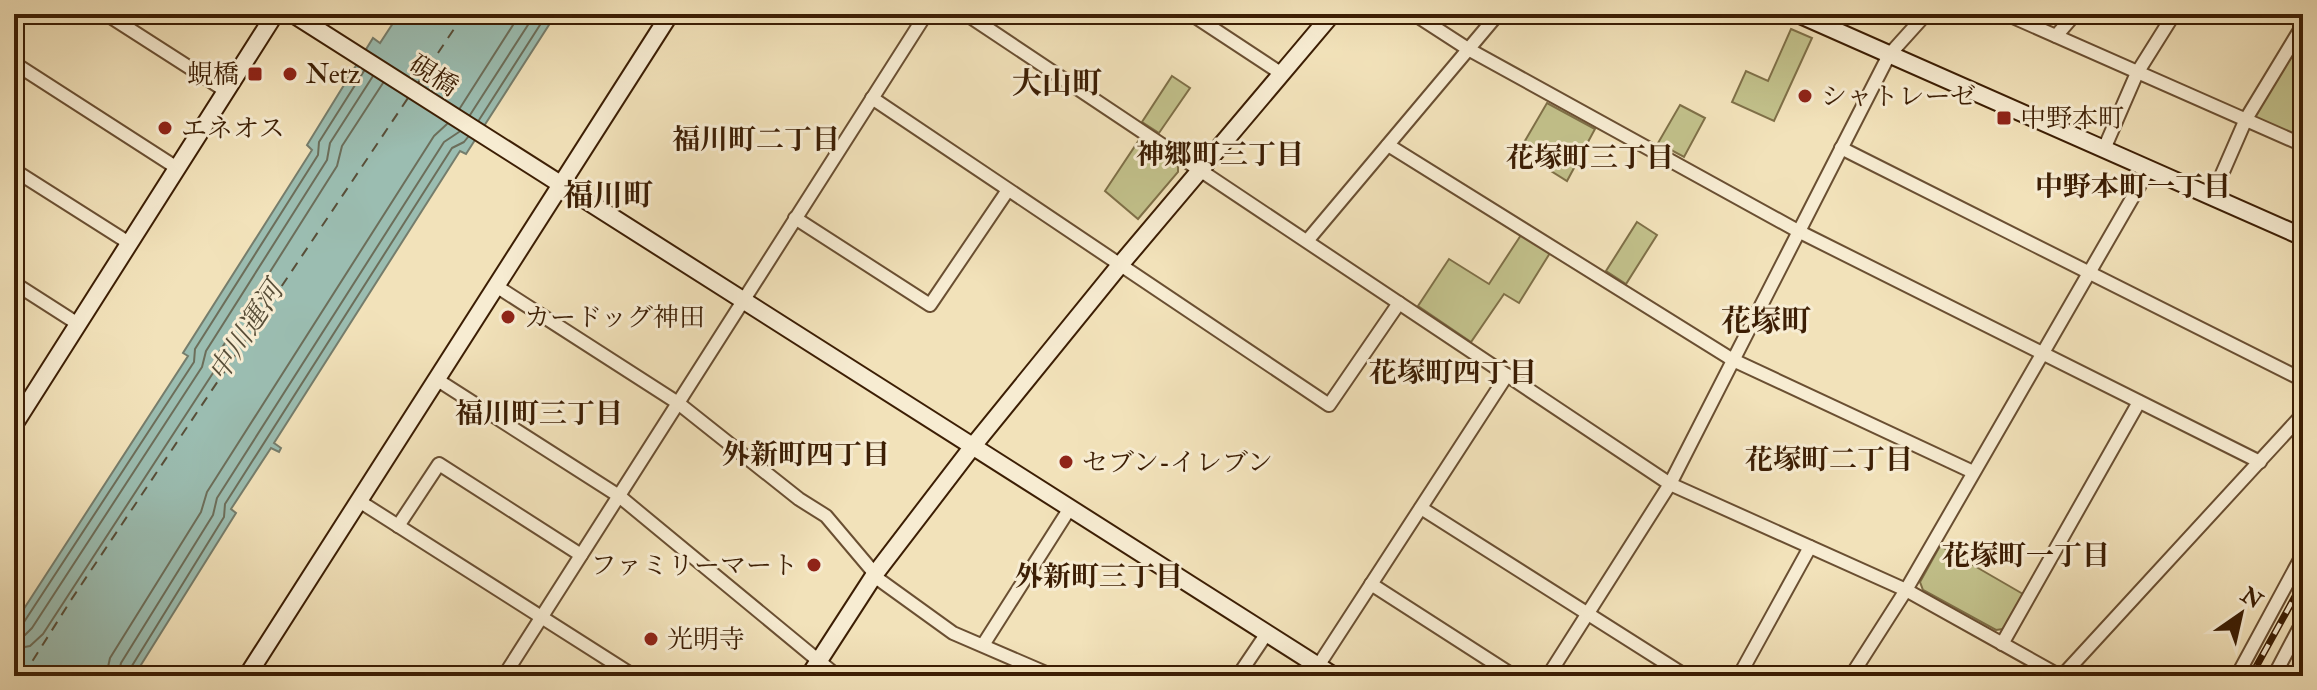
<svg xmlns="http://www.w3.org/2000/svg" width="2317" height="690" font-family="'IM FELL Double Pica','Noto Serif JP',serif">
  <style>
    .green { fill: #c2c18b; stroke: #7f7048; stroke-width: 2 }
    .water { fill: #9bbdb1; stroke: #757d6c; stroke-width: 2 }
    .lines { fill: none; stroke-linecap: round; stroke-linejoin: round }
    .shore { stroke: #6c6e5a; stroke-width: 2 }
    .ferry { stroke: #584e38; stroke-width: 2; stroke-dasharray: 10 8; stroke-linecap: butt }
    .street-casing { stroke: #6a4f32; stroke-width: 16 }
    .secondary-casing { stroke: #3c1e04; stroke-width: 20 }
    .street { stroke: #f7ecd2; stroke-width: 12 }
    .secondary { stroke: #f7ecd2; stroke-width: 16 }
    .rail-casing { stroke: #3c1e04; stroke-width: 7 }
    .rail { stroke: #f7ecd2; stroke-width: 4; stroke-dasharray: 12; stroke-linecap: butt }
    .poi-dot { fill: #8f2418; stroke: #f7ecd2; stroke-width: 3 }
    .labels { text-anchor: middle; stroke-width: 6; stroke-linejoin: round; paint-order: stroke }
    .poi-label { font-size: 26px; fill: #3c1e04; stroke: #f7ecd2; text-anchor: start }
    .street-label { font-size: 26px; fill: #3c1e04; stroke: #f7ecd2 }
    .neighbourhood-label { font-size: 28px; font-weight: bold; fill: #3c1e04; stroke: #f7ecd2 }
    .water-label { font-size: 28px; font-style: italic; fill: #584e38; stroke: #f7ecd2 }
    .quarter-label { font-size: 30px; font-weight: bold; fill: #3c1e04; stroke: #f7ecd2 }
  </style>
  <rect width="100%" height="100%" fill="#f2e2ba"/>
  <filter id="stains"><feTurbulence type="fractalNoise" baseFrequency=".0025" numOctaves="4"/><feColorMatrix values="0 0 0 0 .2 0 0 0 0 .09 0 0 0 0 .02 0 0 0 .5 -.17"/></filter>
  <radialGradient id="worn" r=".72"><stop offset=".6" stop-color="#630" stop-opacity="0"/><stop offset="1" stop-color="#630" stop-opacity=".3"/></radialGradient>
  <g class="green">
    <polygon points="1791,29 1812,38 1774,121 1732,102 1746,71 1768,81"/>
    <polygon points="2303,36 2303,141 2257,121 2255,115"/>
    <polygon points="1172,76 1190,88 1159,133 1142,122"/>
    <polygon points="1547,103 1595,129 1567,181 1519,151"/>
    <polygon points="1680,105 1705,118 1684,157 1658,143"/>
    <polygon points="1139,140 1178,166 1178,172 1138,219 1105,191"/>
    <polygon points="1637,222 1657,235 1626,284 1606,271"/>
    <polygon points="1521,235 1550,253 1519,303 1504,294 1471,342 1418,306 1449,259 1489,284"/>
    <polygon points="1940,546 2023,594 2003,629 1996,630 1923,590 1920,582"/>
  </g>
  <polygon class="water" points="399,14 556,14 466,154 460,151 274,443 281,448 279,452 271,448 231,509 236,513 134,676 14,676 14,624 188,356 183,353 312,150 307,145 373,38 380,43"/>
  <g class="lines">
    <g class="shore">
      <polyline points="460,108 520,14"/>
      <polyline points="470,115 535,14"/>
      <polyline points="479,120 547,14"/>
      <polyline points="14,627 24,622 194,362 195,349 318,155 319,142 364,71"/>
      <polyline points="14,637 25,635 32,628 202,367 206,351 327,160 330,143 373,76"/>
      <polyline points="14,649 30,646 43,634 213,373 218,354 337,166 342,146 383,83"/>
      <polyline points="106,676 110,658 201,512 207,492 434,136 447,124"/>
      <polyline points="118,676 121,663 213,515 217,498 444,142 459,132"/>
      <polyline points="128,676 130,669 224,517 225,504 452,148 464,142 468,137"/>
    </g>
    <g class="ferry">
      <polyline points="418,83 464,14"/>
      <polyline points="23,676 71,600 410,95"/>
    </g>
    <g class="street-casing">
      <g id="street">
        <polyline points="106,14 226,91"/>
        <polyline points="966,14 1670,484 1906,590 2060,676"/>
        <polyline points="1191,14 1282,74"/>
        <polyline points="1414,14 1468,49 1798,231 2260,462"/>
        <polyline points="2006,14 2303,145"/>
        <polyline points="14,21 19,14"/>
        <polyline points="2056,36 2075,14"/>
        <polyline points="14,63 177,168"/>
        <polyline points="872,98 1329,405 1399,303"/>
        <polyline points="1388,145 1733,360 1973,472"/>
        <polyline points="1841,148 2303,380"/>
        <polyline points="2104,149 2137,73 2174,14"/>
        <polyline points="14,170 129,243"/>
        <polyline points="2212,197 2246,119 2303,25"/>
        <polyline points="795,218 930,305 1008,190"/>
        <polyline points="1307,241 1498,14"/>
        <polyline points="14,283 78,324"/>
        <polyline points="496,286 678,403 799,499 826,516 875,574"/>
        <polyline points="436,379 619,496 837,676"/>
        <polyline points="359,501 634,676"/>
        <polyline points="1421,508 1686,676"/>
        <polyline points="398,526 439,464 581,555"/>
        <polyline points="874,576 953,633 1053,676"/>
        <polyline points="1371,584 1514,676"/>
        <polyline points="2002,644 2139,402"/>
        <polyline points="983,645 1070,508"/>
        <polyline points="1318,666 1507,375"/>
        <polyline points="504,676 926,14"/>
        <polyline points="1238,676 1267,633"/>
        <polyline points="1548,676 1670,484 1889,55 1926,14"/>
        <polyline points="1739,676 1810,547"/>
        <polyline points="1851,676 1906,590 2149,169"/>
        <polyline points="2062,676 2303,414"/>
        <polyline points="2237,676 2303,554"/>
        <polyline points="2274,676 2303,621"/>
      </g>
    </g>
    <g class="secondary-casing">
      <g id="secondary">
        <polyline points="293,14 1334,676"/>
        <polyline points="1798,14 2303,237"/>
        <polyline points="14,425 275,14"/>
        <polyline points="247,676 670,14"/>
        <polyline points="809,676 875,574 973,446 1120,265 1332,14"/>
      </g>
    </g>
    <use href="#street" class="street"/>
    <use href="#secondary" class="secondary"/>
    <g class="rail-casing">
      <polyline id="rail" points="2251,676 2303,582"/>
    </g>
    <use href="#rail" class="rail"/>
  </g>
  <g class="poi-dot">
    <rect x="247" y="66" width="16" height="16" rx="4"/>
    <circle cx="290" cy="74" r="8"/>
    <circle cx="1805" cy="96" r="8"/>
    <rect x="1996" y="110" width="16" height="16" rx="4"/>
    <circle cx="165" cy="128" r="8"/>
    <circle cx="508" cy="317" r="8"/>
    <circle cx="1066" cy="462" r="8"/>
    <circle cx="814" cy="565" r="8"/>
    <circle cx="651" cy="639" r="8"/>
  </g>
  <g class="labels">
    <g class="poi-label">
      <text x="239" y="83" text-anchor="end">蜆橋</text>
      <text x="306" y="83">Netz</text>
      <text x="1821" y="105">シャトレーゼ</text>
      <text x="2020" y="127">中野本町</text>
      <text x="181" y="137">エネオス</text>
      <text x="524" y="326">カードッグ神田</text>
      <text x="1082" y="471">セブン-イレブン</text>
      <text x="798" y="574" text-anchor="end">ファミリーマート</text>
      <text x="667" y="648">光明寺</text>
    </g>
    <g class="street-label">
      <text transform="translate(434 75) rotate(33)" y="9">硯橋</text>
    </g>
    <g class="neighbourhood-label">
      <text x="756" y="149">福川町二丁目</text>
      <text x="1220" y="164">神郷町三丁目</text>
      <text x="1590" y="167">花塚町三丁目</text>
      <text x="2133" y="196">中野本町一丁目</text>
      <text x="1453" y="382">花塚町四丁目</text>
      <text x="539" y="423">福川町三丁目</text>
      <text x="806" y="464">外新町四丁目</text>
      <text x="1829" y="469">花塚町二丁目</text>
      <text x="2026" y="565">花塚町一丁目</text>
      <text x="1099" y="586">外新町三丁目</text>
    </g>
    <g class="water-label">
      <text transform="translate(245 331) rotate(-57)" y="10">中川運河</text>
    </g>
    <g class="quarter-label">
      <text x="1057" y="93">大山町</text>
      <text x="608" y="205">福川町</text>
      <text x="1766" y="331">花塚町</text>
    </g>
  </g>
  <rect width="2317" height="690" fill="none" stroke="#f2e2ba" stroke-width="48"/>
  <rect x="16" y="16" width="2285" height="658" fill="none" stroke="#3c1e04" stroke-width="4"/>
  <rect x="24" y="24" width="2269" height="642" fill="none" stroke="#3c1e04" stroke-width="2"/>
  <g transform="translate(2241 614) rotate(34)" stroke="#f7ecd2" stroke-width="6" paint-order="stroke">
  <path d="M0-6L14 30L0 20L-14 30Z" fill="#3c1e04"/>
  <text y="-12" font-size="22" font-weight="bold" text-anchor="middle" fill="#3c1e04">N</text>
  </g>
  <rect width="100%" height="100%" filter="url(#stains)"/>
  <rect width="100%" height="100%" fill="url(#worn)"/>
</svg>
